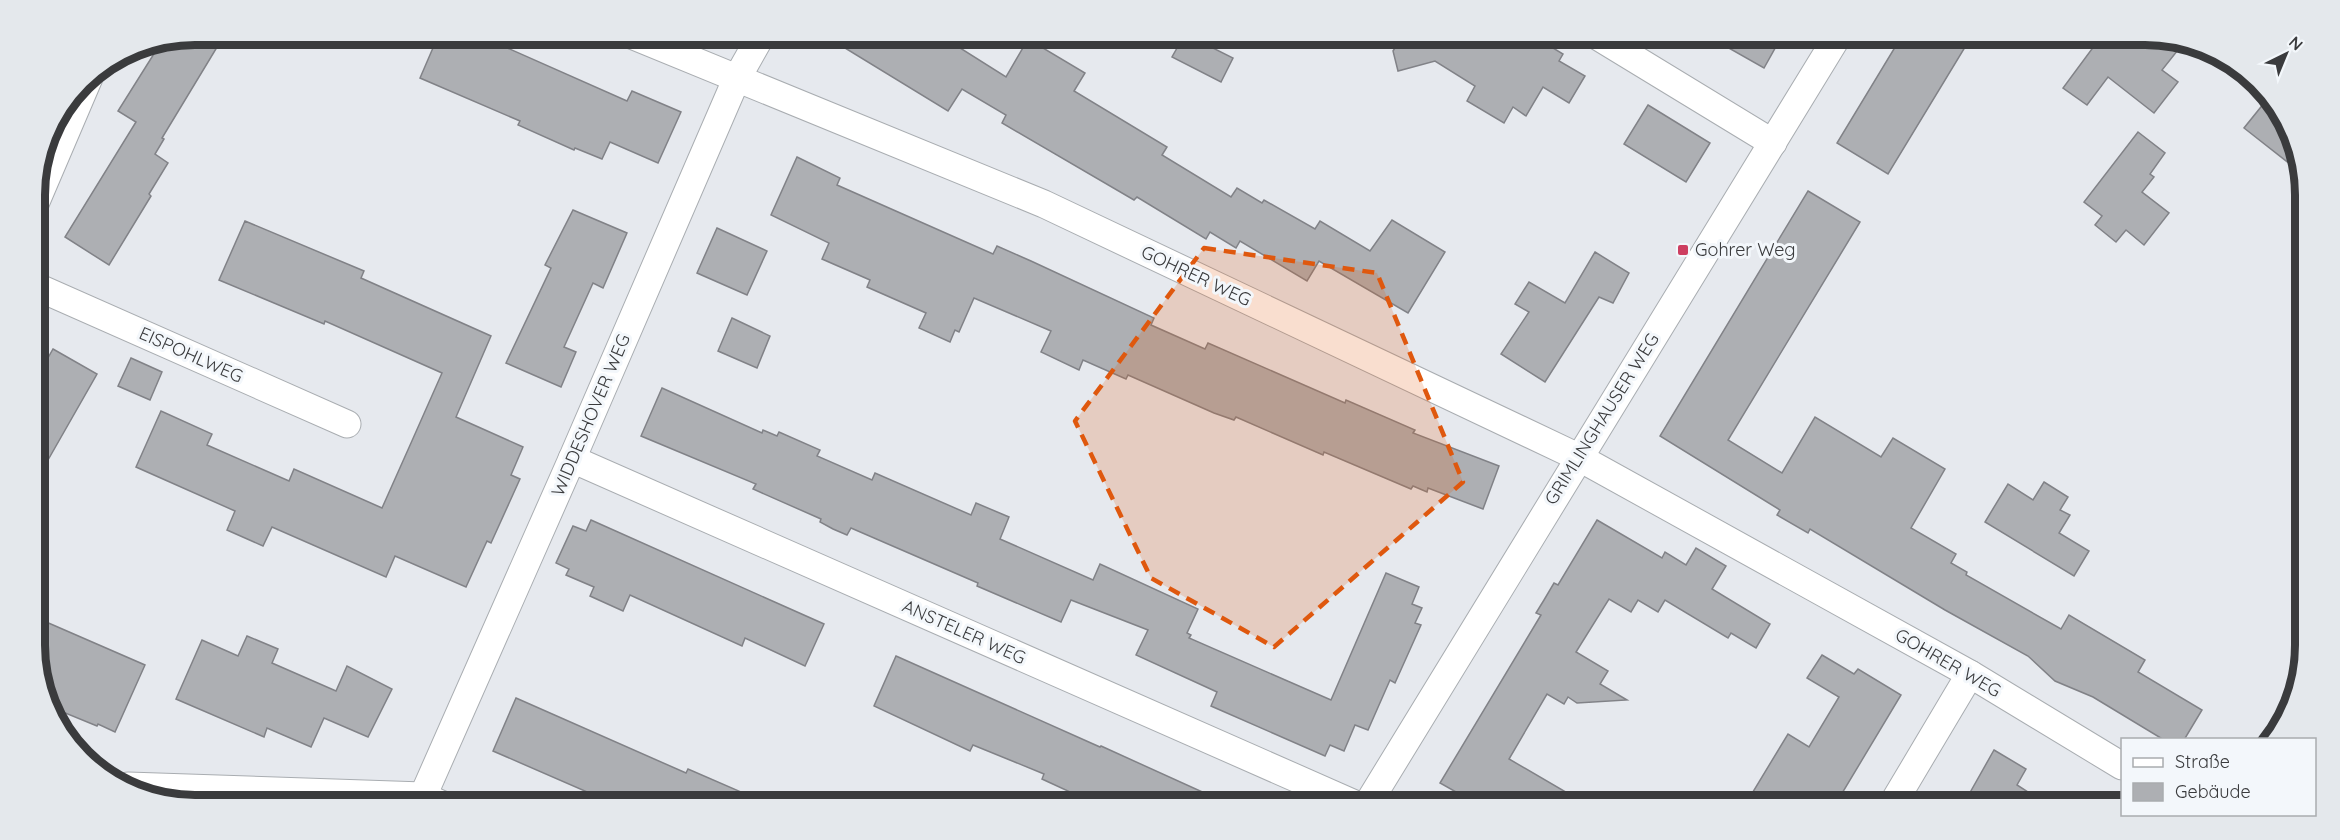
<svg xmlns="http://www.w3.org/2000/svg" width="2340" height="840" font-family="Quicksand,sans-serif">
  <style>
    .building { fill: #adafb3; stroke: #818287; stroke-width: 1.5 }
    .lines { fill: none; stroke-linecap: round; stroke-linejoin: round }
    .street-casing { stroke: #a9adb1; stroke-width: 29 }
    .street { stroke: #fff; stroke-width: 27 }
    .marked { fill: #df580e; fill-opacity: 0.2; stroke: #df580e; stroke-width: 4.5; stroke-dasharray: 12 8; stroke-linejoin: round }
    .poi-dot { fill: #cd3e60; stroke: #f3f7fb; stroke-width: 2 }
    .labels { text-anchor: middle; stroke-width: 6; stroke-linejoin: round; paint-order: stroke }
    .poi-label { font-size: 18px; fill: #3a3b3d; stroke: #f3f7fb; text-anchor: start }
    .street-label { font-size: 18px; fill: #3a3b3d; stroke: #f3f7fb }
    .rim { fill: none; stroke: #3a3b3d; stroke-width: 8 }
  </style>
  <rect width="100%" height="100%" fill="#e6e9ee"/>
  <g class="building">
    <polygon points="195,34 225,34 162,138 164,139 155,154 168,163 149,194 151,196 109,265 65,237 136,122 118,111 162,41"/>
    <polygon points="439,34 476,34 627,101 632,91 681,112 658,163 610,142 602,159 575,148 574,150 518,125 520,121 420,78"/>
    <polygon points="822,34 938,34 1006,77 1028,39 1085,73 1074,91 1167,147 1162,155 1231,197 1237,188 1262,203 1264,200 1315,229 1320,221 1370,251 1392,220 1445,252 1408,313 1319,261 1307,281 1240,241 1236,248 1210,232 1206,239 1137,197 1134,200 1002,123 1006,115 962,89 948,111"/>
    <polygon points="1185,34 1233,58 1221,82 1172,57"/>
    <polygon points="1404,34 1530,34 1563,54 1559,61 1585,76 1569,103 1543,87 1526,116 1513,107 1504,123 1467,101 1475,86 1435,61 1398,71 1393,51"/>
    <polygon points="1704,34 1783,34 1764,68"/>
    <polygon points="1903,34 1973,34 1888,174 1837,143"/>
    <polygon points="2103,34 2145,34 2185,41 2162,70 2178,82 2154,113 2108,77 2087,105 2063,88"/>
    <polygon points="2269,97 2304,174 2304,175 2244,128"/>
    <polygon points="1648,105 1710,143 1686,182 1624,144"/>
    <polygon points="2138,132 2165,153 2150,174 2154,177 2142,192 2169,213 2144,245 2126,230 2116,242 2095,225 2102,216 2084,202"/>
    <polygon points="797,157 840,178 837,185 993,254 997,246 1031,261 1154,318 1151,325 1205,349 1208,343 1345,403 1346,400 1415,430 1413,433 1499,466 1483,509 1428,488 1427,492 1413,486 1411,489 1324,452 1323,455 1236,417 1234,420 1214,413 1128,375 1126,379 1083,360 1079,370 1041,352 1051,331 974,298 959,332 955,330 950,342 919,328 926,313 867,287 870,280 822,259 829,243 771,215"/>
    <polygon points="1808,191 1860,222 1728,440 1782,473 1815,417 1881,457 1893,438 1945,469 1911,528 1956,554 1951,563 1967,572 1966,575 2061,629 2069,615 2145,660 2138,672 2202,710 2184,740 2164,740 2093,697 2055,681 2028,656 1945,610 1810,529 1808,533 1777,515 1780,510 1660,436"/>
    <polygon points="573,210 627,233 603,288 593,283 564,347 576,352 561,387 506,363 551,268 545,265"/>
    <polygon points="245,221 364,271 361,278 491,336 456,417 523,447 511,475 520,479 491,543 487,541 466,587 395,556 386,577 272,527 263,546 227,530 235,511 136,467 161,411 212,434 207,445 289,481 294,469 382,508 411,443 442,373 325,321 324,324 219,280"/>
    <polygon points="717,228 767,251 747,295 697,273"/>
    <polygon points="1595,252 1629,273 1613,303 1599,297 1545,382 1501,354 1529,312 1515,304 1529,282 1565,303"/>
    <polygon points="732,318 770,336 757,368 718,351"/>
    <polygon points="53,349 97,374 36,481 36,379"/>
    <polygon points="131,358 162,372 150,400 118,386"/>
    <polygon points="662,388 762,433 763,430 777,436 779,432 820,450 817,456 872,480 875,473 971,515 976,503 1009,517 1000,539 1093,580 1100,564 1198,609 1187,633 1191,635 1189,638 1331,700 1386,573 1419,587 1412,604 1422,608 1415,623 1421,625 1395,683 1390,680 1368,730 1355,725 1344,751 1330,745 1325,756 1211,706 1217,692 1136,655 1148,630 1071,600 1061,622 977,586 978,583 851,528 847,535 833,529 820,522 821,519 753,489 756,484 641,436"/>
    <polygon points="2044,482 2068,497 2060,510 2070,515 2059,533 2089,551 2074,576 1985,522 2008,484 2033,500"/>
    <polygon points="591,520 824,624 805,666 745,638 742,646 630,595 623,611 590,596 594,587 566,575 569,569 556,563 573,526 586,531"/>
    <polygon points="1597,520 1662,558 1665,552 1686,565 1696,548 1726,566 1712,589 1770,624 1756,648 1731,633 1728,638 1665,600 1658,612 1638,600 1631,612 1609,599 1576,652 1608,671 1600,684 1627,700 1577,703 1568,697 1564,704 1547,694 1509,759 1588,805 1479,805 1440,783 1541,615 1536,613 1544,600 1554,583 1558,585"/>
    <polygon points="37,618 145,665 115,732 98,724 97,726 53,708 38,676"/>
    <polygon points="247,636 278,649 272,663 336,691 347,666 392,689 368,737 324,718 311,747 267,728 264,737 176,699 202,640 238,656"/>
    <polygon points="1822,655 1854,674 1858,669 1901,695 1835,805 1745,805 1788,734 1809,747 1839,697 1807,678"/>
    <polygon points="896,656 1100,747 1101,746 1231,805 1075,805 1079,796 1042,779 1044,774 973,745 970,751 874,706"/>
    <polygon points="516,698 686,773 688,769 771,805 617,805 493,751"/>
    <polygon points="1994,750 2026,769 2017,785 2048,805 1963,805"/>
  </g>
  <g class="lines">
    <g class="street-casing">
      <g id="street">
        <polyline points="629,34 1044,204 1578,457 1970,674 2122,766"/>
        <polyline points="1594,34 1773,143"/>
        <polyline points="35,204 91,73"/>
        <polyline points="35,286 347,424"/>
        <polyline points="572,459 1357,805"/>
        <polyline points="128,786 423,796 443,805"/>
        <polyline points="423,796 572,459 736,80 762,34"/>
        <polyline points="1367,805 1839,34"/>
        <polyline points="1892,805 1970,674"/>
      </g>
    </g>
    <use href="#street" class="street"/>
  </g>
  <path class="marked" d="M 1204,248 L 1377,273 L 1463,482 L 1274,647 L 1151,578 L 1075,421 Z"/>
  <rect class="poi-dot" x="1677" y="244" width="12" height="12" rx="3"/>
  <g class="labels">
    <g class="poi-label">
      <text x="1695" y="256">Gohrer Weg</text>
    </g>
    <g class="street-label">
      <text transform="translate(1196 276) rotate(25)" y="6">GOHRER WEG</text>
      <text transform="translate(191 355) rotate(24)" y="6">EISPOHLWEG</text>
      <text transform="translate(591 415) rotate(-67)" y="6">WIDDESHOVER WEG</text>
      <text transform="translate(1602 419) rotate(-58)" y="6">GRIMLINGHAUSER WEG</text>
      <text transform="translate(964 632) rotate(24)" y="6">ANSTELER WEG</text>
      <text transform="translate(1948 663) rotate(30)" y="6">GOHRER WEG</text>
    </g>
  </g>
  <path d="M0 0H2340V840H0ZM195 45H2145A150 150 0 0 1 2295 195V645A150 150 0 0 1 2145 795H195A150 150 0 0 1 45 645V195A150 150 0 0 1 195 45Z" fill="#e4e8ec" fill-rule="evenodd"/>
  <path class="rim" d="M195 45H2145A150 150 0 0 1 2295 195V645A150 150 0 0 1 2145 795H195A150 150 0 0 1 45 645V195A150 150 0 0 1 195 45Z"/>
  <rect x="2121" y="738" width="195" height="78" fill="#f3f7fb" stroke="#a9acaf" stroke-width="1.5"/>
  <rect x="2133" y="758" width="30" height="9" fill="#ffffff" stroke="#a9acaf" stroke-width="1.5"/>
  <text x="2175" y="768" font-size="18" fill="#3a3b3d">Straße</text>
  <rect x="2133" y="783" width="30" height="18" fill="#adafb3" stroke="#a9acaf" stroke-width="1.5"/>
  <text x="2175" y="798" font-size="18" fill="#3a3b3d">Gebäude</text>
  <g transform="translate(2286 54) rotate(43)" stroke="#f3f7fb" stroke-width="4.5" paint-order="stroke">
  <path d="M0-4.5L10 22L0 15L-10 22Z" fill="#3a3b3d"/>
  <text y="-9" font-size="16" font-weight="bold" text-anchor="middle" fill="#3a3b3d">N</text>
  </g>
</svg>
